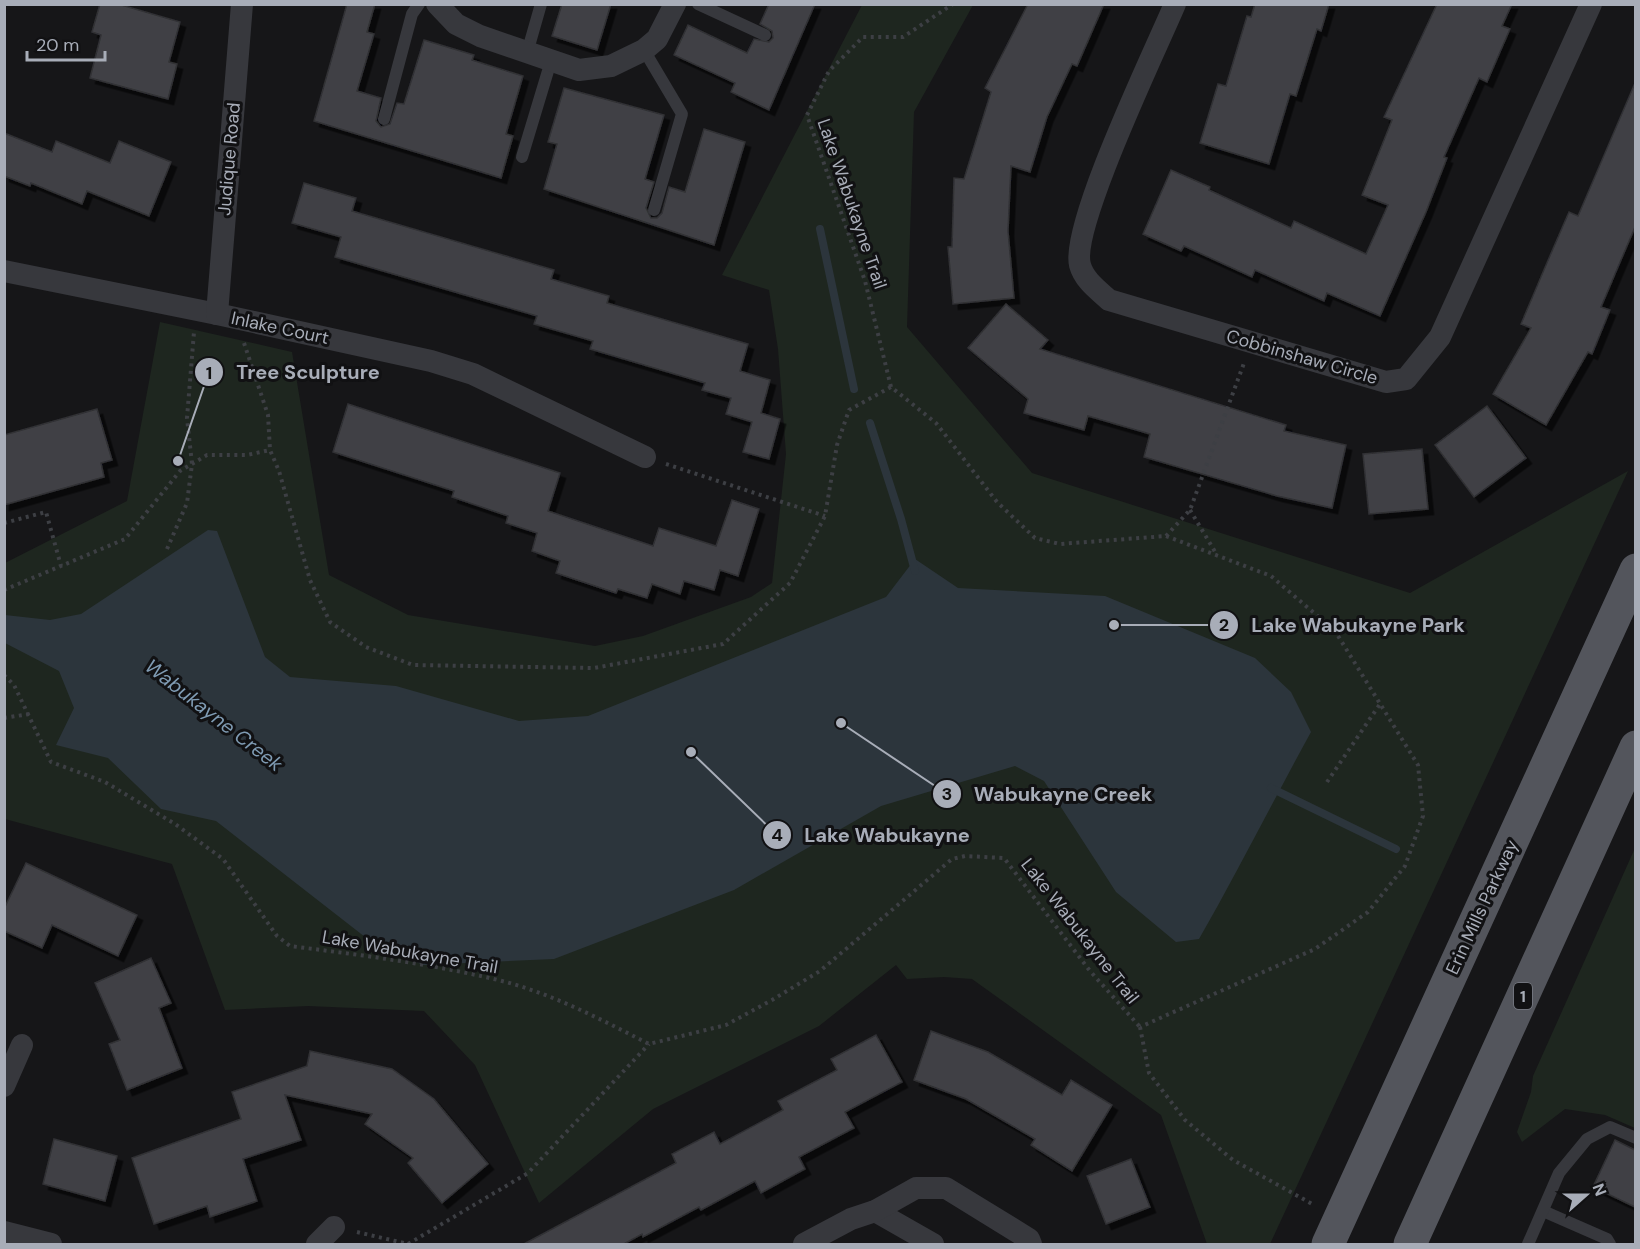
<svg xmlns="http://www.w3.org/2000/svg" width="1640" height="1249" font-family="'DM Sans',sans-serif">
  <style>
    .green { fill: #1e261f }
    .water { fill: #2c353c }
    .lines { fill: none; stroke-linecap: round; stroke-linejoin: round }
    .stream { stroke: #2c353c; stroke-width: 8 }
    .building { fill: #404145; stroke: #303034; stroke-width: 1.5; filter: url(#shadow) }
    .path { stroke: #3d3f44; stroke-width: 4; stroke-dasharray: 3 4.5; stroke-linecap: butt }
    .lane { stroke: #37383d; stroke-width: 12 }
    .street { stroke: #37383d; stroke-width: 22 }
    .primary { stroke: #53555c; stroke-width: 33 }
    .labels { text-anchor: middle; stroke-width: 6; stroke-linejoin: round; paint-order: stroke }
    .shield { fill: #111113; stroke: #7b7e86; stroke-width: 1.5 }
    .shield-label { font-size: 16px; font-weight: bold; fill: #a8adb8 }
    .street-label { font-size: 18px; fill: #a8adb8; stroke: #111113 }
    .water-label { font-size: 20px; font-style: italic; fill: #7f9bb3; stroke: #111113 }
    .leader { fill: none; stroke: #a8adb8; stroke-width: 2 }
    .callout-dot { fill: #a8adb8; stroke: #111113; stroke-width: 2 }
    .mark-label { font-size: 18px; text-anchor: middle; font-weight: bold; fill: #111 }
    .callout-label { font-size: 20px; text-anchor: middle; font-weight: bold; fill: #a8adb8; stroke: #111113; stroke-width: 6; stroke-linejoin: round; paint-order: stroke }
  </style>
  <defs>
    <filter id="shadow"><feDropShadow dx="5.5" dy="5.5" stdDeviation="0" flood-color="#0009"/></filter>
  </defs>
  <rect width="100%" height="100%" fill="#161618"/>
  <g class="green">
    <polygon points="862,5 973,5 914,112 907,327 1032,473 1410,593 1628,471 1270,1244 1207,1244 1161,1115 972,979 944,977 907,979 896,965 819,1026 653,1109 539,1203 475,1065 424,1011 308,1006 225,1010 172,864 5,819 5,563 127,501 160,322 292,352 329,575 408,615 595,646 643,636 751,597 772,583 786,454 778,349 769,290 722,275"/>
    <polygon points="1635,848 1635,1128 1605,1115 1565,1109 1522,1142 1517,1132 1531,1092 1533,1076"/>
  </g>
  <path class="water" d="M 208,530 L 217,531 L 265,657 L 290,677 L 396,686 L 519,721 L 588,716 L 886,597 L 915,559 L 958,588 L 1105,596 L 1255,658 L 1291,692 L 1311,732 C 1273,801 1238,871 1199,939 L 1176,942 L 1116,892 L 1044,781 L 1015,766 L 881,806 L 734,890 L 554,959 L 423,965 L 374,944 L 216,821 L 161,809 L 108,758 L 56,745 L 74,708 L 59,671 L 5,643 L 5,615 L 50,620 L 81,614 Z"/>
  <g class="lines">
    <g class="stream">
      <polyline points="820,229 854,389"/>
      <polyline points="870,423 901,519 915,571"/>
      <polyline points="1271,788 1396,849"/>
    </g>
  </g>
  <g class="building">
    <polygon points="100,4 118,4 180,22 169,62 177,64 168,99 90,78 101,35 92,32"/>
    <polygon points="347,4 375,4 367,32 374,34 357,91 381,98 376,121 381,127 390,124 397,103 404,104 424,40 474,55 472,60 523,76 506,134 513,136 501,178 314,121"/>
    <polygon points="562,4 611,4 597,50 552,36"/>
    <polygon points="769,4 815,4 769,110 731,92 735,83 674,55 688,25 747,53 754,39 769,42 773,38 772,31 760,24"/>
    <polygon points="1028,4 1104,4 1077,66 1072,64 1047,117 1030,172 1011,166 1008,231 1014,298 953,304 948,247 952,247 954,178 964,179 991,92 985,88"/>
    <polygon points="1255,4 1329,4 1321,31 1317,29 1296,96 1290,94 1269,164 1200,143 1218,84 1226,86 1247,16 1251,17"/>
    <polygon points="1437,4 1512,4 1502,26 1510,29 1487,82 1479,78 1444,157 1447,158 1426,212 1380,316 1327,293 1324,301 1255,270 1252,277 1184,246 1181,251 1143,234 1171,170 1210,187 1209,190 1291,228 1294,221 1366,254 1388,205 1362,195 1392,120 1384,117"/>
    <polygon points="1635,83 1635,227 1601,307 1610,310 1592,354 1588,352 1546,425 1493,394 1531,328 1521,324 1549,258 1569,212 1578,216"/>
    <polygon points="564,88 664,115 645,179 654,182 646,208 651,218 657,218 662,213 669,187 685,192 704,129 745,142 714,245 544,189 557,144 548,142"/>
    <polygon points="4,133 52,152 56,141 110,163 119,141 171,162 149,216 87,191 82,204 31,183 30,186 4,176"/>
    <polygon points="304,183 356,198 352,211 554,270 551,279 609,296 607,303 748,344 740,371 770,380 761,413 780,419 769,459 743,452 752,422 726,414 731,398 702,390 705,383 590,349 593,341 534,324 537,316 335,257 341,237 292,223"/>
    <polygon points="1006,304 1048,340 1040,349 1286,425 1284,431 1346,445 1332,508 1277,496 1144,457 1150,434 1088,416 1084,430 1024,413 1028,399 968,348"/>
    <polygon points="348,404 560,473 548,511 653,546 659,528 716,546 732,500 759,509 738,576 720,570 714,590 684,581 680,594 652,584 647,598 618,589 616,593 556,573 560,561 532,551 537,533 506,523 508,516 452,497 454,491 333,452"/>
    <polygon points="1487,406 1526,458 1474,497 1435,445"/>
    <polygon points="97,409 112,460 101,463 104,477 4,505 4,435"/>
    <polygon points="1422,449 1428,509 1369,514 1363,454"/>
    <polygon points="26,863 137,915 118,956 52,925 42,948 4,931 4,909"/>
    <polygon points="151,958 171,1003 159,1008 182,1068 127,1090 109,1044 120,1040 95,983"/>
    <polygon points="931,1031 988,1052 1062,1095 1071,1080 1112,1105 1072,1171 1031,1145 1035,1139 966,1099 914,1080"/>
    <polygon points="876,1035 902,1082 845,1112 854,1128 799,1157 805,1169 761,1193 755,1181 701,1210 699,1207 643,1237 642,1234 622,1245 522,1245 676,1163 672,1154 714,1132 720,1144 783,1110 778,1101 837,1070 831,1059"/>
    <polygon points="310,1051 392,1069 434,1099 488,1164 442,1203 408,1163 413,1158 365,1124 372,1114 285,1095 301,1140 243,1159 257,1201 210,1217 207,1206 154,1224 132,1158 241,1119 232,1092 307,1066"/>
    <polygon points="54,1139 117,1156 105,1201 43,1184"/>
    <polygon points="1615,1140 1635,1150 1635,1207 1593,1187"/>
    <polygon points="1131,1159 1150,1207 1106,1224 1087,1176"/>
  </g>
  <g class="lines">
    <g class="path">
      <polyline points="244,343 268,415 270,450 279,471 310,580 330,622 366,647 413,665 594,668 723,644 790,583 825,516 837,445 849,410 891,387 936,423 997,502 1035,538 1060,544 1166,536 1271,576 1335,631 1418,765 1423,816 1405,866 1368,912 1315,949 1140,1027"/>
      <polyline points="891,387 865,281 807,115 829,71 863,37 903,37 953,4"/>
      <polyline points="666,464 825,516"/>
      <polyline points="1190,510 1217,555"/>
      <polyline points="4,523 46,512 61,566"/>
      <polyline points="1166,536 1190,510 1244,363"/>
      <polyline points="167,549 187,503 192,464 187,418 194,332"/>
      <polyline points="4,590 125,539 180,471 207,455 247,455 270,450"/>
      <path d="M 4,675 L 14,685 L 51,762 L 105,782 L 175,824 L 223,859 L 277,936 L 290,946 C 361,955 433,964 502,981 C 553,994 602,1020 649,1044 L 726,1025 L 772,1000 L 820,971 L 952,859 L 965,856 L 1004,858 L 1090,971 L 1140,1027"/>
      <polyline points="4,718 29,714"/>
      <polyline points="1327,782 1380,704"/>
      <polyline points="1140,1027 1149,1073 1185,1120 1233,1160 1314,1205"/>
      <polyline points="357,1232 408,1244 528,1173 649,1044"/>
    </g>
    <g class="lane">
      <polyline points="698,4 765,35"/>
      <polyline points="644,50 682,114 654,210"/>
      <polyline points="527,53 541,4"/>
      <polyline points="384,119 412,14 419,4"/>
      <polyline points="522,157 551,61"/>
      <polyline points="1543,1211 1607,1239 1610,1244"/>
      <polyline points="1528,1244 1559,1173 1587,1139 1610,1127 1636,1138"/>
    </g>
    <g class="street">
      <polyline points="437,4 456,24 480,36 579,70 611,66 644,50 657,39 675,4"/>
      <path d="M 1175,4 C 1156,49 1070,227 1080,265 C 1084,280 1098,290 1109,300 L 1386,382 L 1406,379 L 1440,337 L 1591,4"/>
      <polyline points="4,271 217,314 431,361 473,374 645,457"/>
      <polyline points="217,314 242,4"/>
      <polyline points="4,1086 22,1045"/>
      <polyline points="875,1211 933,1244"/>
      <polyline points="4,1232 51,1244"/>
      <polyline points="317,1244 334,1227"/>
      <polyline points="804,1244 851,1219 875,1211 916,1188 946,1188 1029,1239 1031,1244"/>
    </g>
    <g class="primary">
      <polyline points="1328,1244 1636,570"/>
      <polyline points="1410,1244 1636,747"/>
    </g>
  </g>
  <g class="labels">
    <rect class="shield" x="1514" y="983" width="18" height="26" rx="4.5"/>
    <g class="shield-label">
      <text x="1523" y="1002">1</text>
    </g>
    <g class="street-label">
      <text transform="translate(229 159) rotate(-85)" y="6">Judique Road</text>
      <text transform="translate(852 204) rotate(71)" y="6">Lake Wabukayne Trail</text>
      <text transform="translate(280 328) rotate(12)" y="6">Inlake Court</text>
      <text transform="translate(1302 357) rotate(16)" y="6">Cobbinshaw Circle</text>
      <text transform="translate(1482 907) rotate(-65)" y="6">Erin Mills Parkway</text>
      <text transform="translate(1080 931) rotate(52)" y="6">Lake Wabukayne Trail</text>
      <text transform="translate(410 952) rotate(10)" y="6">Lake Wabukayne Trail</text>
    </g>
    <g class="water-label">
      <text transform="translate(214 715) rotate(38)" y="7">Wabukayne Creek</text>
    </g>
  </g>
  <path class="leader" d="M178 461L209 372M1114 625L1224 625M841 723L947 794M691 752L777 835"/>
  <g class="callout-dot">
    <circle cx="178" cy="461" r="6"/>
    <circle cx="1114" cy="625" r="6"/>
    <circle cx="841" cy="723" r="6"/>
    <circle cx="691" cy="752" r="6"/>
    <circle cx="209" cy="372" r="15"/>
    <circle cx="1224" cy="625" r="15"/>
    <circle cx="947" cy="794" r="15"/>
    <circle cx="777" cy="835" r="15"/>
  </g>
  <g class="mark-label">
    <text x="209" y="379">1</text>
    <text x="1224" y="631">2</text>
    <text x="947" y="800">3</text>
    <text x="777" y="841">4</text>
  </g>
  <g class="callout-label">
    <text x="308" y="379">Tree Sculpture</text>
    <text x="1358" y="632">Lake Wabukayne Park</text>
    <text x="1063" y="801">Wabukayne Creek</text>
    <text x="887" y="842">Lake Wabukayne</text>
  </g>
  <rect width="1640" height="1249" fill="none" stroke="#a8adb8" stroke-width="12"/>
  <g transform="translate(1586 1195) rotate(69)" stroke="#111113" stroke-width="4.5" paint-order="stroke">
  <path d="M0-4.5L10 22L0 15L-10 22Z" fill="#a8adb8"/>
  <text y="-9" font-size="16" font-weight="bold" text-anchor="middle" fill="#a8adb8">N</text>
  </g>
  <path d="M27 51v9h78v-9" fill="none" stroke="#a8adb8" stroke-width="3"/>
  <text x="36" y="51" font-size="18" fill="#a8adb8" stroke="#111113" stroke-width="4.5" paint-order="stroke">20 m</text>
</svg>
